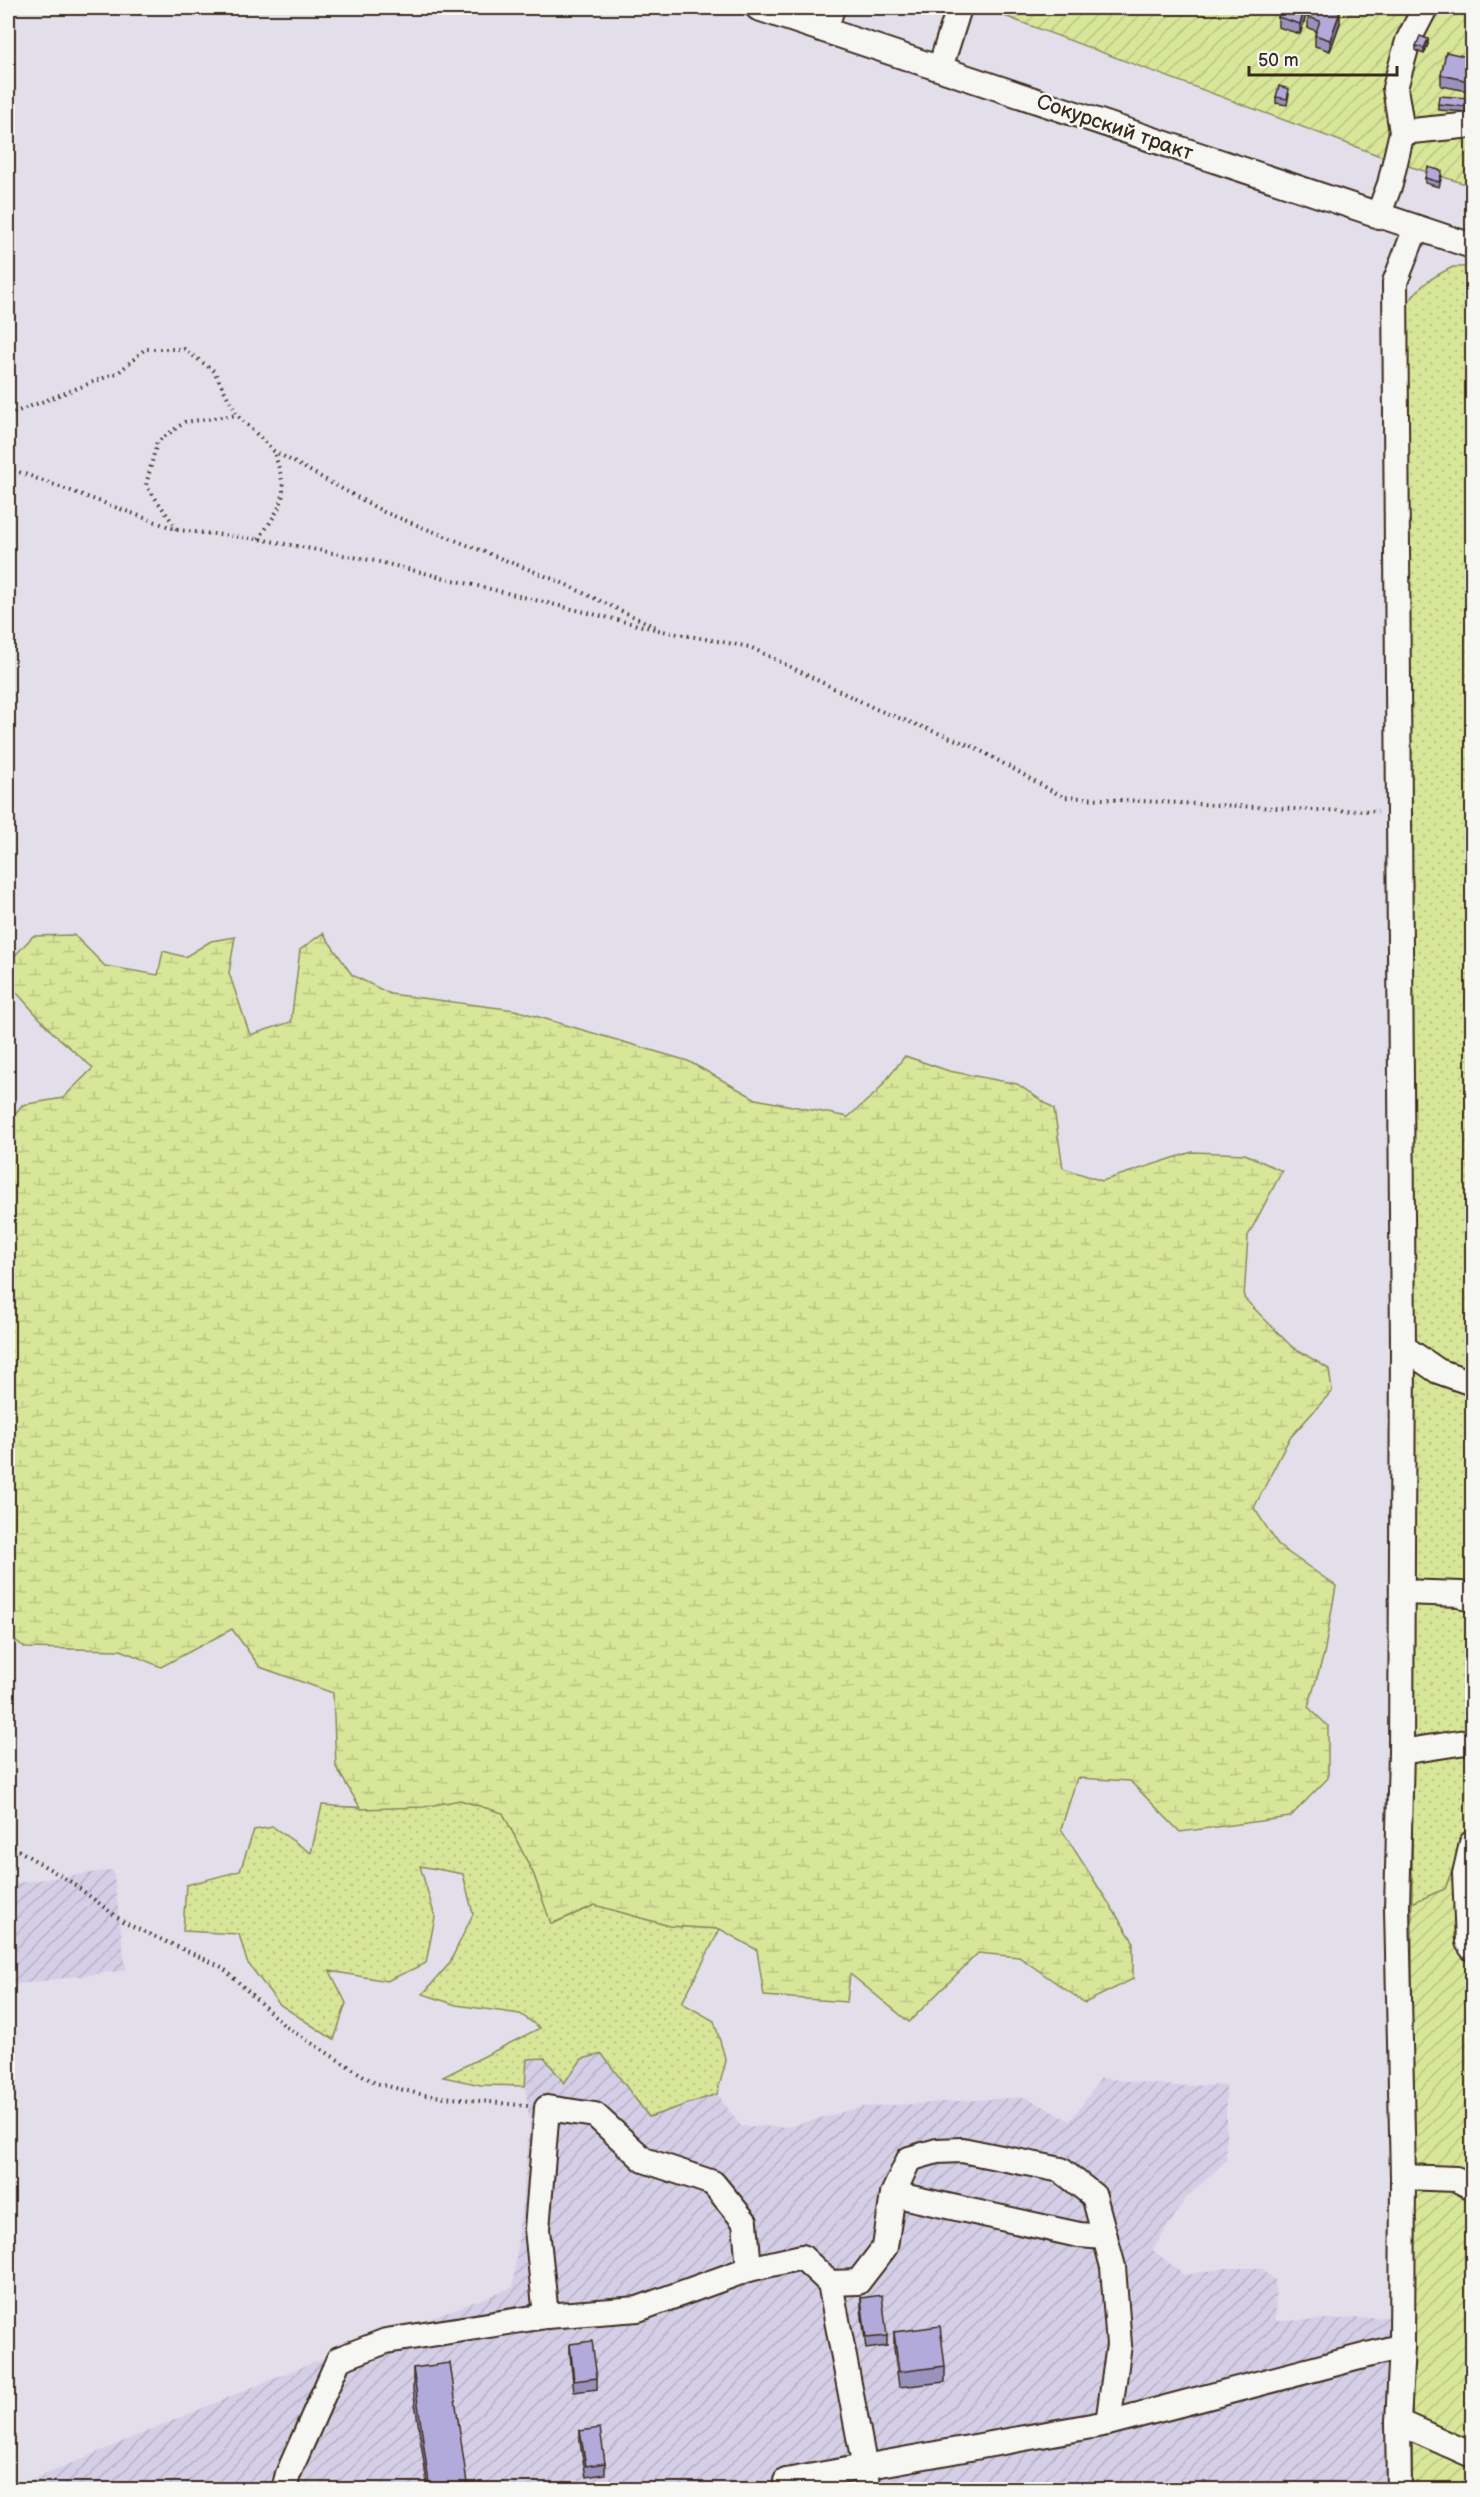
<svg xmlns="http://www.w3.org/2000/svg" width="1480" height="2497" font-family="'Balsamiq Sans',sans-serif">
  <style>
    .industrial { fill: url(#industrial-furrows) }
    .grass { fill: url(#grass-dots); stroke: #8a885c; stroke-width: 1.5 }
    .wetland { fill: url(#wetland-marsh); stroke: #8a885c; stroke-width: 1.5 }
    .garden { fill: url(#garden-furrows); stroke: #8a885c; stroke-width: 1.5 }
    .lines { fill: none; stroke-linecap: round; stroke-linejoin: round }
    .minor-casing { stroke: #3b2a1e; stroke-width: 28 }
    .path { stroke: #3b2a1e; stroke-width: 4; stroke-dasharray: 1.5 4.5; stroke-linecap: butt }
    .minor { stroke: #f6f6f2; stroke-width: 24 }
    .wall { fill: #9992bc; stroke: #3b2a1e; stroke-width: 1.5 }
    .shaded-wall { fill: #7d7799; stroke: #3b2a1e; stroke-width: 1.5 }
    .building { fill: #b2aadb; stroke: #3b2a1e; stroke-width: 1.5 }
    .labels { text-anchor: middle; stroke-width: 5; stroke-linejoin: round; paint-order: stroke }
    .street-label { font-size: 21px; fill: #3b2a1e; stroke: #f6f6f2 }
  </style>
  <defs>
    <pattern id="industrial-furrows" width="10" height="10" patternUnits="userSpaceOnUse" patternTransform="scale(1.5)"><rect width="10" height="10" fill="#d4cfe6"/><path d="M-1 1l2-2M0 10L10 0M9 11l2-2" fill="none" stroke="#b7b2c5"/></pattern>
    <pattern id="grass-dots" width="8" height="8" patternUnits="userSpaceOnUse" patternTransform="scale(1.5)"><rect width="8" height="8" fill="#d8e699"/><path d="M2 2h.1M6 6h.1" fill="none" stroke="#bac583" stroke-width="1.8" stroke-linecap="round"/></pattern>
    <pattern id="wetland-marsh" width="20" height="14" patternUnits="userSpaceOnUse" patternTransform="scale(1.5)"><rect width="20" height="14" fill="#d8e699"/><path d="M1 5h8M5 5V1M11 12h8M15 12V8" fill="none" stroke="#bac583"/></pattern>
    <pattern id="garden-furrows" width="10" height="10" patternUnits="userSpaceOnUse" patternTransform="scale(1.5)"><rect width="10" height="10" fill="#d8e699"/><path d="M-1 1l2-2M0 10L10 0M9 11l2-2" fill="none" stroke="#bac583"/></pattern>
  </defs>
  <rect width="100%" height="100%" fill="#e2dfeb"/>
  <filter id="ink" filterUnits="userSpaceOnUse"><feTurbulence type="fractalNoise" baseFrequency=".0167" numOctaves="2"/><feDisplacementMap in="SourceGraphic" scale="12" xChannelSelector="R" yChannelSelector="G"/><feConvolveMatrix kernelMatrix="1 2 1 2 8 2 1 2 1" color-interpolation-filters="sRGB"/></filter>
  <g filter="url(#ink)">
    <g class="industrial">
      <polygon points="113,1870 126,1970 11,1985 8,1956 8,1884"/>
      <polygon points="602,2053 649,2117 717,2094 741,2126 787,2127 862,2107 1026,2097 1070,2121 1101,2078 1174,2086 1226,2085 1226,2161 1186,2198 1153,2250 1184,2275 1225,2268 1261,2268 1275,2280 1276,2321 1391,2317 1391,2489 8,2490 284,2374 513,2287 530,2126 525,2086 526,2058 582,2059"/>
    </g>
    <g class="grass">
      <path d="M 1453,267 L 1472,267 L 1472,1816 L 1445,1889 L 1412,1903 L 1414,1337 L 1407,305 C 1419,285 1432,277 1453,267 Z"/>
      <path d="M 460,1800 L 503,1813 L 534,1875 L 552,1924 L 595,1905 L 670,1926 L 720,1929 L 682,2003 L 714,2021 L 726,2061 L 717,2094 L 649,2117 L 602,2054 L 582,2059 L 564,2083 L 545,2058 L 527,2059 L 525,2086 L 481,2085 L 443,2077 L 540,2028 L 520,2014 L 456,2005 L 423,1994 L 449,1964 L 473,1914 L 463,1874 L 420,1866 L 435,1917 L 426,1963 L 387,1981 L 330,1971 L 346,2003 L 334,2040 L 279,2004 L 247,1962 L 239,1934 L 183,1931 L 186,1885 L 240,1871 L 254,1830 L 273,1827 L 311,1853 L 322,1805 C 369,1810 414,1808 460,1800 Z"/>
    </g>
    <polygon class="wetland" points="323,933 352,975 390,994 515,1010 688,1061 756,1099 848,1117 877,1092 905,1056 949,1071 1017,1084 1054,1109 1063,1168 1102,1181 1192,1152 1245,1154 1282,1171 1248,1236 1244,1298 1291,1346 1329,1369 1332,1391 1289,1439 1254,1508 1279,1546 1336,1586 1324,1654 1308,1707 1328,1726 1328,1778 1290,1817 1180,1832 1130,1781 1077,1778 1061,1829 1133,1941 1133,1979 1085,2003 1019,1957 978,1953 909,2022 850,1974 847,2002 764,1996 757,1950 720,1929 670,1926 595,1905 551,1924 534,1875 503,1813 460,1800 424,1807 361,1809 336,1767 333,1693 260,1667 232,1629 161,1667 121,1650 26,1648 8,1635 8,1123 22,1105 63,1098 93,1068 52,1032 8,983 8,963 33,936 74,935 105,966 158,975 163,951 185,957 211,941 235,937 229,973 250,1035 291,1022 300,950"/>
    <g class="garden">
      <polygon points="983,8 1472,8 1472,186 1402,164"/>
      <polygon points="1472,1816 1472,2489 1412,2489 1412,1903 1445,1889"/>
    </g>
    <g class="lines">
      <g class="minor-casing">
        <g id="minor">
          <polyline points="758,8 1472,246"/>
          <polyline points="825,30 832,8"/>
          <polyline points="940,68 959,8"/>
          <polyline points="1402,132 1472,125"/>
          <polyline points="1378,216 1390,184 1402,132 1395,88 1408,41 1425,8"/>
          <polyline points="1403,1347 1438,1371 1472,1383"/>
          <polyline points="1402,1592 1461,1594 1472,1600"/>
          <polyline points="1401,1752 1472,1741"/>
          <polyline points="1472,1843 1465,1874 1468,1942 1472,1948"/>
          <polyline points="1403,2177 1456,2179 1472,2187"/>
          <polyline points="893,2194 1079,2235 1105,2237"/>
          <polyline points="830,2283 858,2282 885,2247 893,2194 909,2159 937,2151 962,2150 1061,2170 1094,2196 1113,2267 1119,2345 1108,2423"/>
          <polyline points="546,2316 537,2229 547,2108 595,2115 644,2160 713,2183 745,2222 749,2269"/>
          <polyline points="1398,2422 1472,2455"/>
          <polyline points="786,2481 1108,2423 1402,2346"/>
          <polyline points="284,2490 288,2474 339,2359 386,2341 546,2316 638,2309 749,2269 802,2257 830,2283 869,2490"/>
          <polyline points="1399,2490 1398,2422 1402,2346 1403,2177 1397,1908 1401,1752 1403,1347 1395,282 1416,228"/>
        </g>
      </g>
      <g class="path">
        <polyline points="8,415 119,372 145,349 184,349 214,371 237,415 274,451 384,512 558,581 658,628"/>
        <polyline points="8,468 178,530 259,539 375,561 667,632 750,647 876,709 974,747 1063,797 1315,810 1378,811"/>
        <polyline points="177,529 146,485 157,442 185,422 237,415"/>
        <path d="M 259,539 C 286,498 289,499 274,452"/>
        <polyline points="8,1844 71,1882 125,1923 222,1967 286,2027 375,2083 424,2095 528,2106"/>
      </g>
      <use href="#minor" class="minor"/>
    </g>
    <g class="wall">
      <polygon points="1308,8 1308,10 1300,34 1278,27 1278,17"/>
      <polygon points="1308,17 1340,23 1330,51 1315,46 1315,35 1317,31 1308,28"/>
      <polygon points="1428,44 1424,54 1416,51 1416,46"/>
      <polygon points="1473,58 1473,92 1441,86 1441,75"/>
      <polygon points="1289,94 1287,105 1276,103 1276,97"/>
      <polygon points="1468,98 1468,112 1438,110 1438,104"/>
      <polygon points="1442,176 1439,187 1425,183 1425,178"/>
      <polygon points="861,2298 887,2336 887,2346 866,2349 861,2308"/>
      <polygon points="894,2332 945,2366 945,2382 899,2387 894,2348"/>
      <polygon points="570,2344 597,2378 597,2389 574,2392 570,2354"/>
      <polygon points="413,2368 468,2490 428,2490 413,2389"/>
      <polygon points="1472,2405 1473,2429 1470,2428"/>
      <polygon points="580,2431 605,2463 605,2474 586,2477 580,2442"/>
    </g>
    <g class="shaded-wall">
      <polygon points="1305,8 1308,8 1308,10 1300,34 1300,24"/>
      <polygon points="1340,12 1340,23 1330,51 1330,40"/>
      <polygon points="1428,39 1428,44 1424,54 1424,48"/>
    </g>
    <g class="building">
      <polygon points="1281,8 1305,8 1300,24 1278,17"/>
      <polygon points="1311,8 1326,8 1340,12 1330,40 1315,35 1320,21 1308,17"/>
      <polygon points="1420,36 1428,39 1424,48 1416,46"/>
      <polygon points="1446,52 1473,58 1473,82 1441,75"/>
      <polygon points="1279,86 1289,89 1287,99 1276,97"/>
      <polygon points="1439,96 1468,98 1468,107 1438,104"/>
      <polygon points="1428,167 1442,171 1439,182 1425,178"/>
      <polygon points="882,2295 887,2336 866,2338 861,2298"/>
      <polygon points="940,2326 945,2366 899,2372 894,2332"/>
      <polygon points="592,2341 597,2378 574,2381 570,2344"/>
      <polygon points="450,2363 468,2490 430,2490 413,2368"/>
      <polygon points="1472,2405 1473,2405 1473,2423 1470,2423"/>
      <polygon points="600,2428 605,2463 586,2466 580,2431"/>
    </g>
  </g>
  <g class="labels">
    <g class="street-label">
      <text transform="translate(1115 127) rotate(19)" y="7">Сокурский тракт</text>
    </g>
  </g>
  <rect width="1480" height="2497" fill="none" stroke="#f6f6f2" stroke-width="30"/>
  <rect x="15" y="15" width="1450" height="2467" fill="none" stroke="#3b2a1e" stroke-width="2" filter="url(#ink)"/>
  <path d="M1249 66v9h148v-9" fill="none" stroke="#3b2a1e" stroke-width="3"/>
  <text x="1258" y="66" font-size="18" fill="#3b2a1e" stroke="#f6f6f2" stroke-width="4.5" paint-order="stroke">50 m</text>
</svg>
